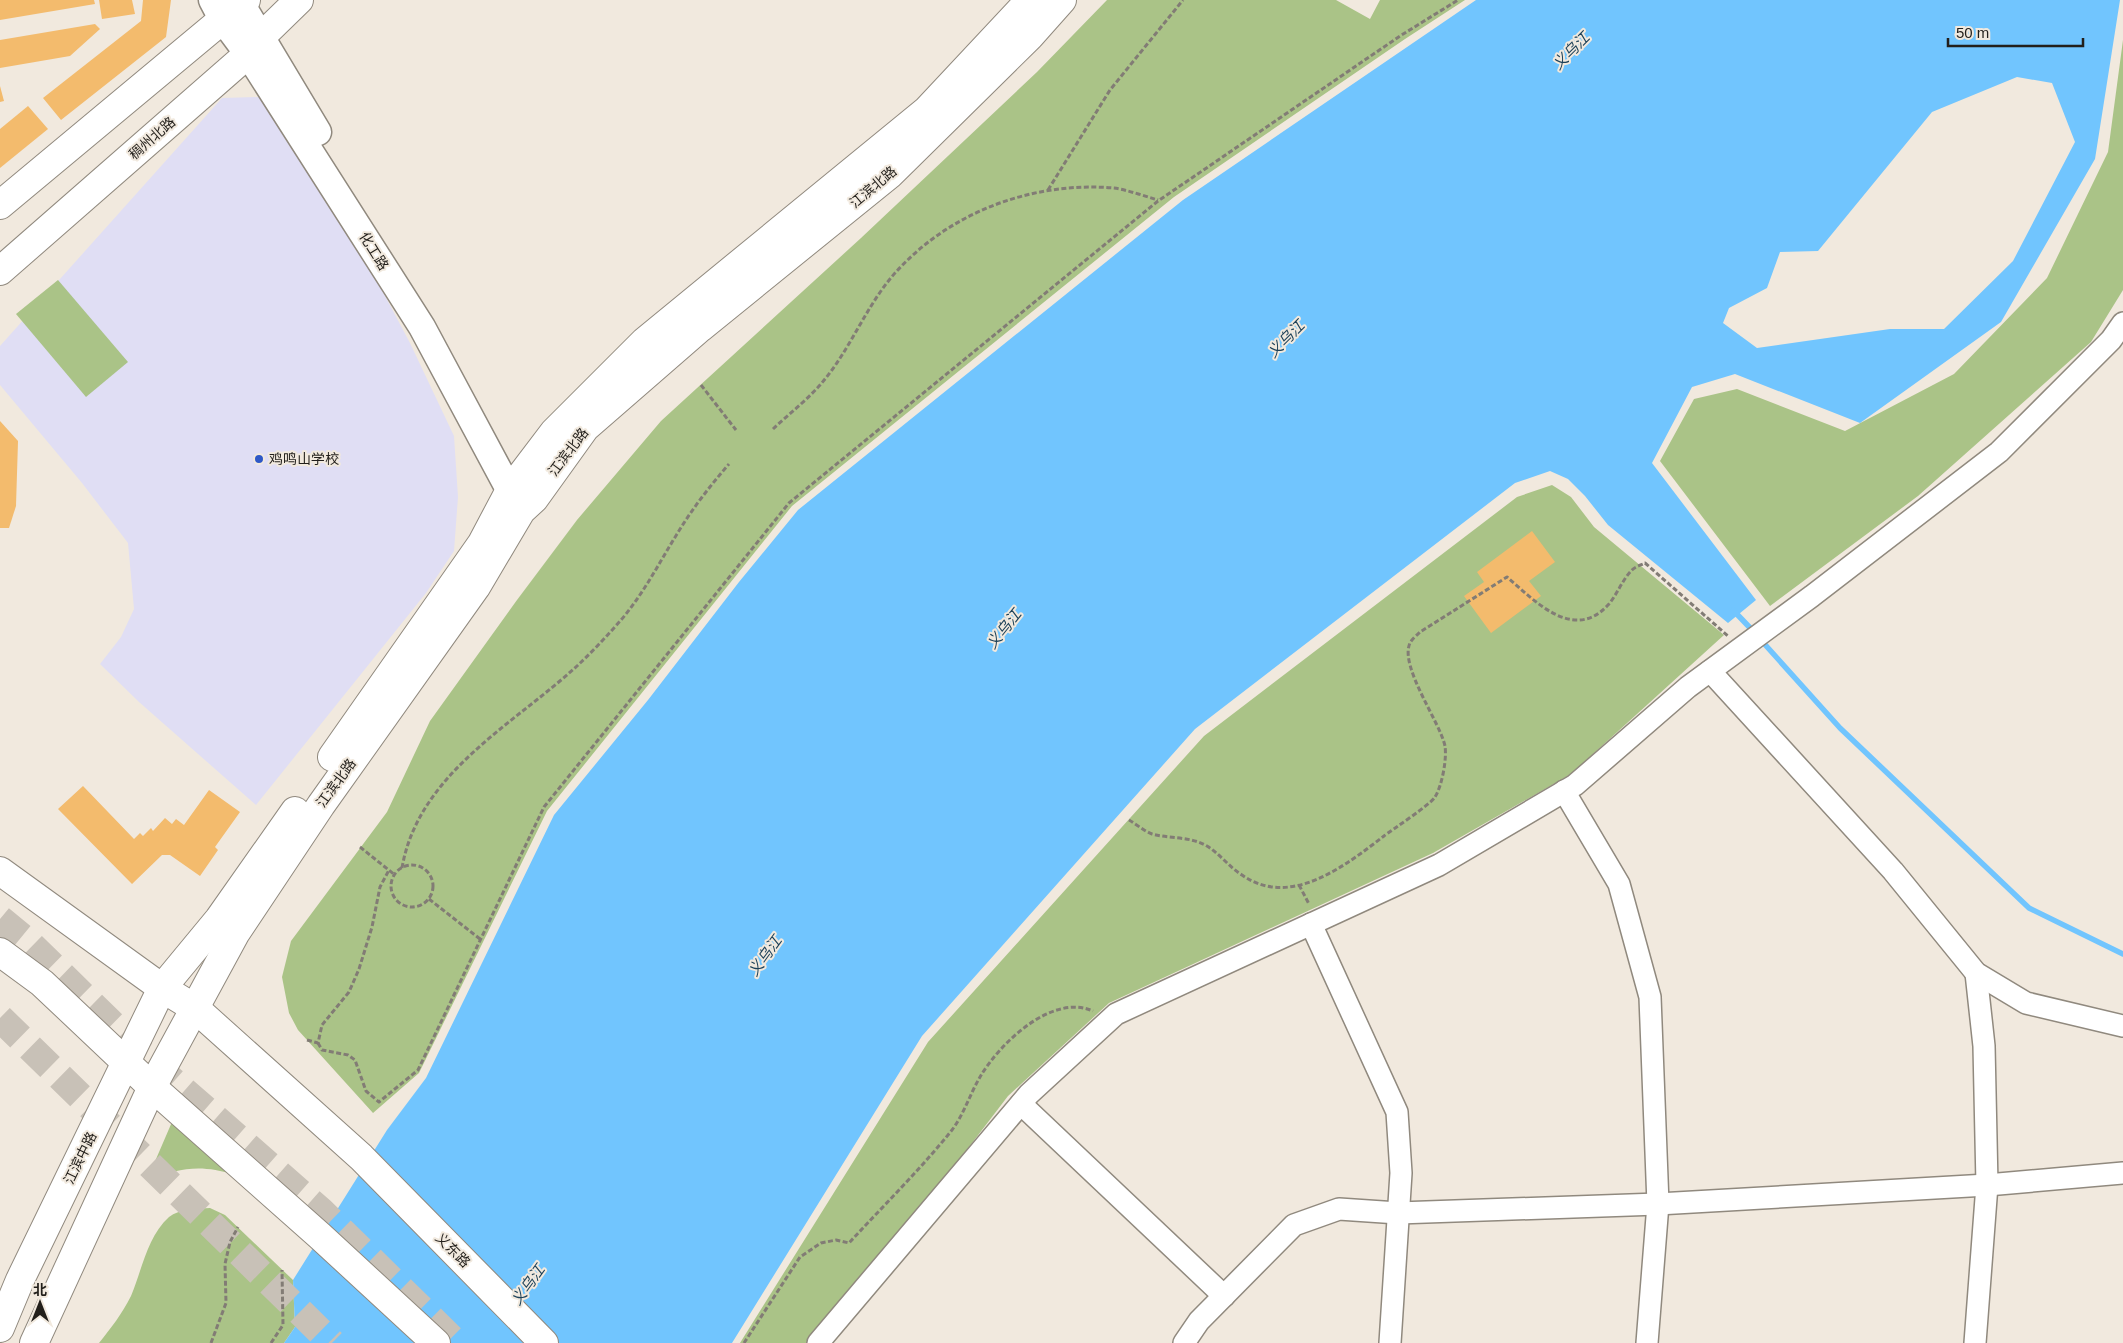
<svg xmlns="http://www.w3.org/2000/svg" width="2123" height="1343" font-family="Helvetica,'Noto Sans SC',sans-serif">
  <style>
    .education { fill: #e0def4 }
    .green { fill: #aac387 }
    .water { fill: #71c5fe; fill-rule: evenodd }
    .lines { fill: none; stroke-linecap: round; stroke-linejoin: round }
    .stream { stroke: #71c5fe; stroke-width: 5.5 }
    .building { fill: #f3bb6d }
    .trunk-tunnel { stroke: #c8c1b7; stroke-width: 28; stroke-dasharray: 28 14; stroke-linecap: butt }
    .minor-casing { stroke: #90897e; stroke-width: 24 }
    .tertiary-casing { stroke: #90897e; stroke-width: 29 }
    .secondary-casing { stroke: #90897e; stroke-width: 30 }
    .path { stroke: #827c75; stroke-width: 3; stroke-dasharray: 5 2.5; stroke-linecap: butt }
    .minor { stroke: #fff; stroke-width: 21 }
    .tertiary { stroke: #fff; stroke-width: 26 }
    .secondary { stroke: #fff; stroke-width: 28 }
    .poi-dot { fill: #2e58c7; stroke: #f1e9de; stroke-width: 2 }
    .labels { text-anchor: middle; stroke-width: 4; stroke-linejoin: round; paint-order: stroke }
    .street-label { font-size: 14px; fill: #221f1b; stroke: #f1e9de }
    .poi-label { font-size: 14px; fill: #221f1b; stroke: #f1e9de; text-anchor: start }
    .water-label { font-size: 15px; font-style: italic; fill: #1d4158; stroke: #f1e9de }
  </style>
  <rect width="100%" height="100%" fill="#f1e9de"/>
  <polygon class="education" points="259,97 296,128 410,343 454,436 458,497 454,551 426,593 256,805 139,702 100,664 121,637 134,609 128,543 82,483 0,385 0,346 222,98"/>
  <g class="green">
    <polygon points="1107,0 1336,0 1370,19 1380,0 1465,0 1405,39 1174,197 792,506 547,811 419,1073 373,1113 298,1030 289,1013 282,977 291,941 387,812 430,721 517,600 577,520 661,421 861,238 1037,72"/>
    <polygon points="2123,40 2123,290 2091,342 1918,496 1770,606 1660,461 1694,399 1737,389 1845,431 1954,374 2047,278 2108,152"/>
    <polygon points="58,280 128,362 86,397 16,314"/>
    <polygon points="1552,485 1571,497 1594,527 1724,635 1571,774 1433,853 1109,1003 1008,1096 819,1343 740,1343 928,1042 1204,736 1517,497"/>
    <path d="M 181,1101 L 235,1175 C 200,1164 181,1168 147,1180 Z"/>
    <path d="M 210,1208 L 225,1215 L 293,1280 L 295,1327 L 284,1343 L 99,1343 C 111,1328 122,1314 131,1296 C 142,1270 147,1237 169,1217 C 179,1209 198,1209 210,1208 Z"/>
  </g>
  <path class="water" d="M 1476,0 L 2120,0 L 2095,159 L 2001,322 L 1860,423 L 1735,374 L 1692,387 L 1652,463 L 1756,600 L 1728,623 L 1608,525 L 1585,496 L 1568,479 L 1550,471 L 1515,483 L 1195,729 L 922,1036 L 732,1343 L 284,1343 L 295,1327 L 293,1280 L 387,1130 L 426,1078 L 554,815 L 648,700 L 739,582 L 798,510 L 1183,200 ZM 2017,77 L 2052,83 L 2075,142 L 2013,261 L 1944,329 L 1890,329 L 1757,348 L 1723,323 L 1729,308 L 1767,288 L 1780,252 L 1818,251 L 1932,112 Z"/>
  <g class="lines">
    <g class="stream">
      <polyline points="1733,610 1754,632"/>
      <polyline points="1760,639 1840,728 2029,908 2123,954"/>
    </g>
  </g>
  <g class="building">
    <polygon points="0,0 94,0 95,4 0,20"/>
    <polygon points="99,0 132,0 135,14 102,19"/>
    <polygon points="143,0 171,0 166,37 61,120 43,98 141,21"/>
    <polygon points="95,24 100,29 70,56 0,68 0,40"/>
    <polygon points="0,86 4,101 0,102"/>
    <polygon points="28,106 48,129 0,168 0,129"/>
    <polygon points="0,421 18,441 16,506 9,528 0,528"/>
    <polygon points="1532,531 1555,562 1529,581 1541,596 1491,633 1464,596 1484,582 1477,572"/>
    <polygon points="83,786 134,839 140,833 143,836 151,828 153,831 165,818 172,824 176,819 184,825 209,790 240,812 215,847 218,850 200,876 170,855 162,855 132,884 58,809"/>
  </g>
  <g class="lines">
    <g class="trunk-tunnel">
      <polyline points="0,919 29,943 150,1061 321,1211 456,1343"/>
      <polyline points="0,1018 332,1343"/>
    </g>
    <g class="minor-casing">
      <g id="minor">
        <polyline points="1710,671 1893,871 1976,973 2026,1003 2123,1026"/>
        <polyline points="1564,791 1619,884 1650,997 1658,1204 1647,1343"/>
        <polyline points="1311,924 1397,1112 1401,1173 1390,1343"/>
        <polyline points="1021,1104 1224,1296"/>
        <polyline points="818,1343 1029,1094 1116,1014 1439,865 1575,785 1688,687 1812,596 1999,452 2111,340 2123,323"/>
        <polyline points="1184,1343 1199,1321 1294,1225 1339,1209 1398,1213 1658,1204 1987,1185 2123,1173"/>
        <polyline points="1975,1343 1987,1185 1984,1046 1976,973"/>
      </g>
    </g>
    <g class="tertiary-casing">
      <g id="tertiary">
        <polyline points="212,0 222,19 248,54 422,327 519,508"/>
        <polyline points="239,0 318,132"/>
      </g>
    </g>
    <g class="secondary-casing">
      <g id="secondary">
        <polyline points="0,205 246,0"/>
        <polyline points="0,271 248,54 262,36 299,0"/>
        <polyline points="332,757 482,543 510,490 554,432 645,341 927,110 1030,0"/>
        <polyline points="0,871 162,988 196,1009 361,1157 544,1343"/>
        <polyline points="0,952 42,983 152,1087 320,1236 436,1343"/>
        <polyline points="0,1328 20,1280 162,988 219,919 295,811"/>
        <polyline points="34,1343 152,1087 235,934 321,805 476,587 521,511 534,499 585,428 700,328 890,174 1030,36 1062,0"/>
      </g>
    </g>
    <g class="path">
      <polyline points="1048,190 1110,90 1183,0"/>
      <polyline points="701,385 736,430"/>
      <path d="M 773,429 C 790,413 811,397 825,379 C 852,346 867,304 896,272 C 950,212 1033,181 1114,188 C 1128,190 1144,196 1158,200"/>
      <path d="M 1129,820 C 1136,824 1144,831 1152,834 C 1170,839 1190,836 1207,846 C 1220,854 1229,867 1242,875 C 1290,909 1345,866 1384,836 C 1393,829 1430,805 1435,797 C 1442,786 1447,759 1445,746 C 1440,722 1399,666 1410,643 C 1412,639 1417,635 1420,632 L 1507,577 C 1534,600 1573,643 1608,605 C 1617,595 1622,580 1632,570 C 1635,567 1641,565 1645,563 L 1728,636"/>
      <polyline points="360,847 395,875"/>
      <circle cx="412" cy="886" r="21"/>
      <path d="M 402,868 C 418,774 513,725 577,666 C 592,652 607,636 621,620 C 644,593 659,563 677,534 C 692,509 710,486 729,464"/>
      <polyline points="1299,885 1309,904"/>
      <polyline points="429,899 480,939"/>
      <polyline points="307,1040 318,1043 322,1025 349,992 359,969 372,927 380,887 389,870"/>
      <polyline points="318,1043 322,1050 348,1055 355,1060 366,1091 379,1102 418,1070 544,807 789,503 1158,201 1400,36 1458,0"/>
      <polyline points="211,1343 226,1303 225,1264 230,1242 238,1227"/>
      <polyline points="271,1343 283,1325 282,1270"/>
      <path d="M 744,1343 L 800,1257 L 821,1243 L 836,1240 L 849,1243 C 883,1206 920,1170 952,1130 C 964,1114 970,1094 980,1077 C 1000,1043 1052,993 1093,1011"/>
    </g>
    <use href="#minor" class="minor"/>
    <use href="#tertiary" class="tertiary"/>
    <use href="#secondary" class="secondary"/>
  </g>
  <circle class="poi-dot" cx="259" cy="459" r="5"/>
  <g class="labels">
    <g class="street-label">
      <text transform="translate(152 138) rotate(-41)" y="5">稠州北路</text>
      <text transform="translate(873 187) rotate(-40)" y="5">江滨北路</text>
      <text transform="translate(374 251) rotate(58)" y="5">化工路</text>
      <text transform="translate(568 452) rotate(-53)" y="5">江滨北路</text>
      <text transform="translate(336 783) rotate(-54)" y="5">江滨北路</text>
      <text transform="translate(80 1158) rotate(-64)" y="5">江滨中路</text>
      <text transform="translate(453 1250) rotate(45)" y="5">义东路</text>
    </g>
    <g class="poi-label">
      <text x="269" y="464">鸡鸣山学校</text>
    </g>
    <g class="water-label">
      <text transform="translate(1571 51) rotate(-45)" y="5">义乌江</text>
      <text transform="translate(1286 339) rotate(-45)" y="5">义乌江</text>
      <text transform="translate(1004 629) rotate(-51)" y="5">义乌江</text>
      <text transform="translate(765 956) rotate(-54)" y="5">义乌江</text>
      <text transform="translate(528 1285) rotate(-54)" y="5">义乌江</text>
    </g>
  </g>
  <g transform="translate(40 1303)" stroke="#f1e9de" stroke-width="4" paint-order="stroke">
  <path d="M0-4L9 19L0 12L-9 19Z" fill="#221f1b"/>
  <text y="-8" font-size="14" font-weight="bold" text-anchor="middle" fill="#221f1b">北</text>
  </g>
  <path d="M1948 38v8h135v-8" fill="none" stroke="#221f1b" stroke-width="2.5"/>
  <text x="1956" y="38" font-size="15" fill="#221f1b" stroke="#f1e9de" stroke-width="4" paint-order="stroke">50 m</text>
</svg>
